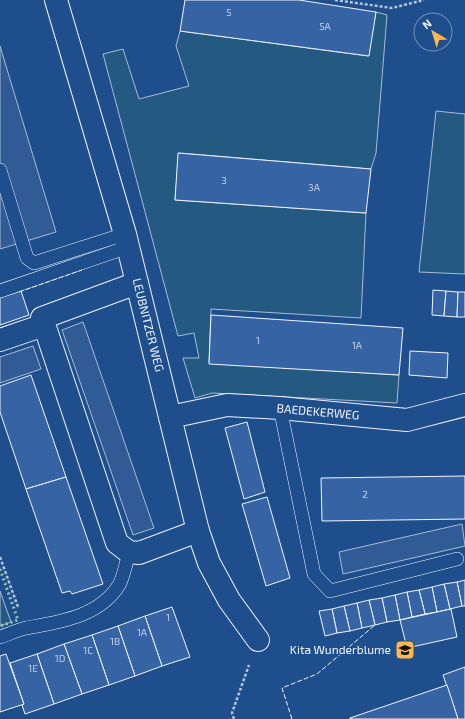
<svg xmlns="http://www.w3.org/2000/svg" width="465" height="719" font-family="'Exo 2',sans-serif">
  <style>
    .green { fill: #245a82; stroke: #a8bbd7 }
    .parking { fill: #305b95; stroke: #a8bbd7 }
    .building { fill: #3563a3; stroke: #f2f6ff }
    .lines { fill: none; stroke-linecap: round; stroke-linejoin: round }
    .service-casing { stroke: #f2f6ff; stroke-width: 14 }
    .minor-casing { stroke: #f2f6ff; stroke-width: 24 }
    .path { stroke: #b3c4dc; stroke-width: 2.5; stroke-dasharray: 3 2; stroke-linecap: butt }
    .service { stroke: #1f4e8c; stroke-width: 13 }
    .minor { stroke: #1f4e8c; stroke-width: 22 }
    .hedge { stroke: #97c8a6; stroke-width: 3; stroke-dasharray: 2 3; stroke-linecap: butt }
    .fence { stroke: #f2f6ff; stroke-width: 1; stroke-dasharray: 5 2; stroke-linecap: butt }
    .labels { text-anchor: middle; stroke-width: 3; stroke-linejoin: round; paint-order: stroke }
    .number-label { font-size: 10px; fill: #c3d1e8 }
    .street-label { font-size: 12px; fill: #f2f6ff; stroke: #1f4e8c }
    .poi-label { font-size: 12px; fill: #f2f6ff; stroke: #1f4e8c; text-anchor: end }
  </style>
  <rect width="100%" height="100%" fill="#1f4e8c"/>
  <g class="green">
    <polygon points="376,12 387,15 376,153 371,169 179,153 175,200 366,213 361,318 211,309 209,363 399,375 397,403 212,393 195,398 183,358 199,358 194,333 178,336 103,54 123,49 139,99 189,86 176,46 180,31 368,56"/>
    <polygon points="436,111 465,114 465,274 419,272"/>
    <polygon points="0,591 11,622 0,626"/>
  </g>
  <g class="parking">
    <polygon points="0,46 56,232 0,249"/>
    <polygon points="83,322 154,528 133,535 62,330"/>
    <polygon points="33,346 41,369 0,383 0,357"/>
    <polygon points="462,524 465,546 343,574 339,552"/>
  </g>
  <g class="building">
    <polygon points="185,0 299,0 376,12 369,56 180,31"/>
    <polygon points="178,153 371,169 366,213 175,200"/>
    <polygon points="433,290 446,291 444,316 432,315"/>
    <polygon points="21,291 29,315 0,325 0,298"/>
    <polygon points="446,291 458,292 457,317 444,316"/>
    <polygon points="458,292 465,292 465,317 457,317"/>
    <polygon points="211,315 403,328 399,375 209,364"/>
    <polygon points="410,351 448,353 447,378 409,375"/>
    <polygon points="31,375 66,477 26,489 0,412 0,386"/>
    <polygon points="247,422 265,492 244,499 225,428"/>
    <polygon points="465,476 465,519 322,521 321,478"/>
    <polygon points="66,477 103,584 72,594 70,591 62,593 26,489"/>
    <polygon points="267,497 290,578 266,586 242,504"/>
    <polygon points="465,580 465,606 462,606 457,582"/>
    <polygon points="457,582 462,606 450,609 444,584"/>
    <polygon points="444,584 450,609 437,612 432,587"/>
    <polygon points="432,587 437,612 425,614 419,590"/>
    <polygon points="419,590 425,614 412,617 407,592"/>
    <polygon points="407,592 412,617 400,620 395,595"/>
    <polygon points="395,595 400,620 387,622 382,598"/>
    <polygon points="382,598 387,622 375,625 369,600"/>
    <polygon points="369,600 375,625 362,628 357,603"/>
    <polygon points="357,603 362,628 350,631 344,606"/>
    <polygon points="344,606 350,631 337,633 332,609"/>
    <polygon points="172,607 190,657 162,666 145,616"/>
    <polygon points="332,609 337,633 325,636 319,611"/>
    <polygon points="451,609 457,637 407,648 400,620"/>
    <polygon points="145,616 162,666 135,676 118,626"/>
    <polygon points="118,626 135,676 109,685 92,635"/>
    <polygon points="92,635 109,685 82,694 64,644"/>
    <polygon points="64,644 82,694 54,704 37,654"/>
    <polygon points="6,654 24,704 0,712 0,656"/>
    <polygon points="37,654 54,704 25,714 22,705 24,704 10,663"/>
    <polygon points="465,667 465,719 458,719 443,675"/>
    <polygon points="447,685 458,719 350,719 350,718"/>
  </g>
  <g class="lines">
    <g class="service-casing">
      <g id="service">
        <polyline points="0,170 27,258 34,263 125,234"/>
        <polyline points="0,291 128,247"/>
        <polyline points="280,408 314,574 330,591 457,559"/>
        <path d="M 0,637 C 9,634 18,630 26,628 C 59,622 99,617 119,585 C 124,576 126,563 129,552"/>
      </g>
    </g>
    <g class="minor-casing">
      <g id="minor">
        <polyline points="56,0 125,234 198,531 209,563 229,600 258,640"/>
        <polyline points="137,283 42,318 117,543 129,552 139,553 198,531"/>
        <polyline points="0,340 44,325"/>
        <polyline points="170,417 227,405 280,408 407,420 465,405"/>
      </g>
    </g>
    <g class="path">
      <polyline points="335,0 392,8 424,0"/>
      <polyline points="0,557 18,607"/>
      <polyline points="234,719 232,713 249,665"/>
    </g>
    <use href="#service" class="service"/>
    <use href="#minor" class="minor"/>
    <polyline class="hedge" points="0,569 18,620 0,626"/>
    <g class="fence">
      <polyline points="19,292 82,270"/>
      <polyline points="292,719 282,688 317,674 375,625"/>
    </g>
  </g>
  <defs>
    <g id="school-square" transform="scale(1)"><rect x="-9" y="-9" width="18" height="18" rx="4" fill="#ffb74d" stroke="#1f4e8c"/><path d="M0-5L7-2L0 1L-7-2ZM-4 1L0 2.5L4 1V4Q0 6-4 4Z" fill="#111"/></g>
  </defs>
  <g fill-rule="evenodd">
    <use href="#school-square" x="405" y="650"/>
  </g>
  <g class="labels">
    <g class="number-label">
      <text x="229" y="16">5</text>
      <text x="325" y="30">5A</text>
      <text x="224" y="184">3</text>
      <text x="314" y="191">3A</text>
      <text x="258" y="344">1</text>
      <text x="357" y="349">1A</text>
      <text x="365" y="498">2</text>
      <text x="168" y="621">1</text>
      <text x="142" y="636">1A</text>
      <text x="115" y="645">1B</text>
      <text x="88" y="654">1C</text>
      <text x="60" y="662">1D</text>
      <text x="33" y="672">1E</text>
    </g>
    <g class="street-label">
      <text transform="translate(148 325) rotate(76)" y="4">LEUBNITZER WEG</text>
      <text transform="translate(318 412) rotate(5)" y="4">BAEDEKERWEG</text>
    </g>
    <g class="poi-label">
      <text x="391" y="654">Kita Wunderblume</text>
    </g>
  </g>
  <g transform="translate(433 32) rotate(322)"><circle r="19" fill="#1f4e8c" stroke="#7391ba"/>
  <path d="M0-3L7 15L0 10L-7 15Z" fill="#ffb74d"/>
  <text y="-6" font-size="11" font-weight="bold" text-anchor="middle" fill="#f2f6ff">N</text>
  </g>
</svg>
